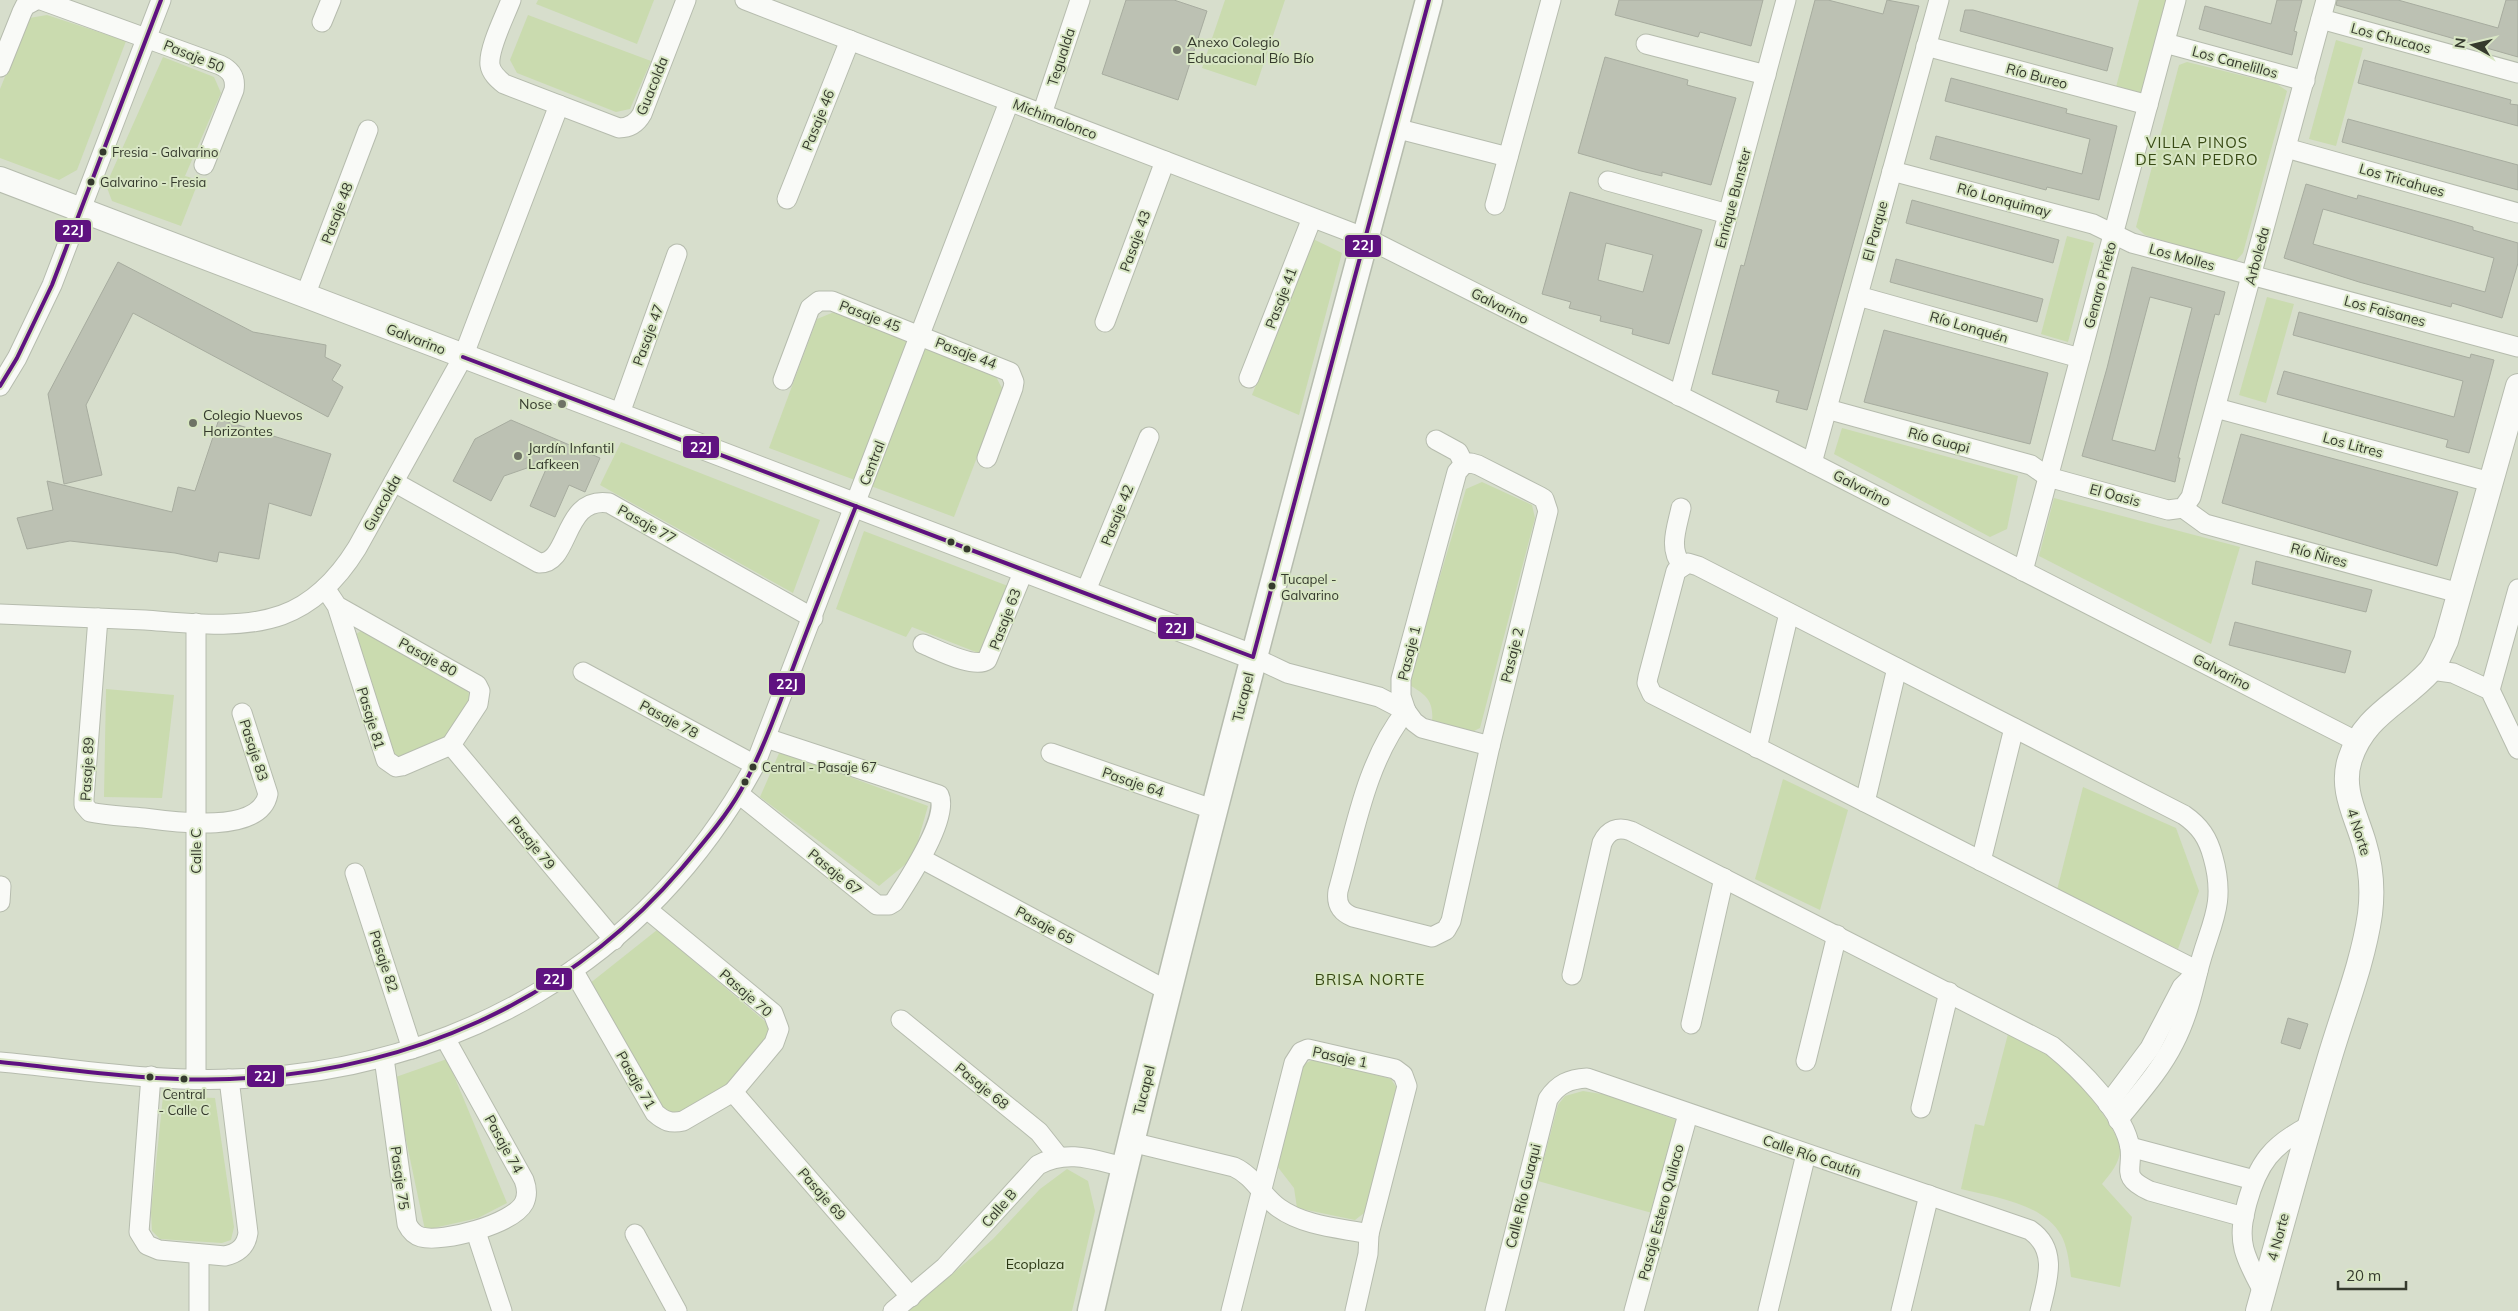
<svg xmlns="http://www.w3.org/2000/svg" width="2518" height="1311" font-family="Mulish,sans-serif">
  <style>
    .green { fill: #cadbaf }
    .building { fill: #bcc1b3; stroke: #a7ac9f; fill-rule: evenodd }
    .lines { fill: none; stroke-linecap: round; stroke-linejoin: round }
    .minor-casing { stroke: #b6bcae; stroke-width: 21 }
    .tertiary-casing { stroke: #b6bcae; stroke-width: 26 }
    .secondary-casing { stroke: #b6bcae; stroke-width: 29 }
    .minor { stroke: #f9faf7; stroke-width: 19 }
    .tertiary { stroke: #f9faf7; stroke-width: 24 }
    .secondary { stroke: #f9faf7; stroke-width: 26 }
    .bus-1-casing { stroke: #d8e6c4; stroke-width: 8 }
    .bus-1 { stroke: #5f1280; stroke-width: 4 }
    .poi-dot { fill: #6e7365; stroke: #d8e6c4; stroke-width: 2 }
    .bus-dot { fill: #353a2d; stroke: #d8e6c4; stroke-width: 2 }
    .labels { text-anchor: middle; stroke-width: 4; stroke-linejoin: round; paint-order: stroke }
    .bus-label { font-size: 13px; fill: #353a2d; stroke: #d8e6c4; text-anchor: start }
    .street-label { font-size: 14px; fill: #353a2d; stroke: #d8e6c4 }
    .poi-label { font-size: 14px; fill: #353a2d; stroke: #d8e6c4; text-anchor: start }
    .park-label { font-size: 14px; fill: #2a3613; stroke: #d8e6c4 }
    .neighbourhood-label { font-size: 15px; letter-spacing: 1px; fill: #384a15; stroke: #d8e6c4 }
    .line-badge { stroke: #d8e6c4; stroke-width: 2 }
    .badge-label { font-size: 14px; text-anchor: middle; font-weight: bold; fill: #fff }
  </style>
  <rect width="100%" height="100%" fill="#d7decc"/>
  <g class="green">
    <polygon points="538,0 654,0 637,44 536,4"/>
    <polygon points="1225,0 1285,0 1256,86 1202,68"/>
    <polygon points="2139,0 2168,0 2143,94 2116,87"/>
    <polygon points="47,15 126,41 77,170 59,180 0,158 0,89 29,18"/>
    <polygon points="528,15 651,61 630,109 616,112 517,73 510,60"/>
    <polygon points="2336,40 2363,48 2336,146 2309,139"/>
    <polygon points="163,57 214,77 221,93 185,176 199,180 181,226 112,201 106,185"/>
    <polygon points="2187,62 2277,84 2287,91 2243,253 2234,263 2145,235 2136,227 2179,65"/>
    <polygon points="2067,236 2094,243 2068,342 2041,334"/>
    <polygon points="1313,239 1342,253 1299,415 1252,395"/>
    <polygon points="2267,297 2294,304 2266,403 2239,395"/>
    <polygon points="834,312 995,375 1003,390 954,517 769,448 817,319"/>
    <polygon points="1842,428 2018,476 2007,529 1990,537 1834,454"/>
    <polygon points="621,442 820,520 793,593 600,485"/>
    <path d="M 1482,482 L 1532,505 L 1535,518 L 1480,728 L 1470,733 L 1432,722 C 1434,700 1426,695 1408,684 L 1466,489 Z"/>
    <polygon points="2054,498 2240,547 2211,644 2039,556"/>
    <polygon points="864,531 1008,586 981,654 912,627 906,637 836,609"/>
    <polygon points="362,630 369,632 468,691 471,702 453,733 402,758 393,757 355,635"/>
    <polygon points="106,689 174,695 162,798 104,797"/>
    <polygon points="780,751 928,806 913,858 879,886 760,797"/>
    <polygon points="1783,779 1848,810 1820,910 1755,879"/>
    <polygon points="2083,787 2176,828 2199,891 2178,949 2057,890"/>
    <polygon points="657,930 767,1023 771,1031 768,1038 735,1080 678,1115 663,1113 589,984"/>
    <path d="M 2008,1034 C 2025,1042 2043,1050 2058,1062 C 2073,1074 2119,1129 2120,1148 C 2121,1162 2110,1174 2102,1184 L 2132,1217 L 2120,1287 L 2071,1277 C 2069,1263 2068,1248 2061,1235 C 2043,1203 1993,1197 1961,1189 L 1975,1124 L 1984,1126 Z"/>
    <polygon points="447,1059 507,1203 478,1218 425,1230 393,1078"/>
    <polygon points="1314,1059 1391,1079 1398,1090 1368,1210 1355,1220 1297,1208 1294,1188 1277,1166 1301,1066"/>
    <polygon points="1583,1091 1608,1095 1676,1120 1652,1213 1538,1181 1558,1105 1565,1096"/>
    <polygon points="163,1096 215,1098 234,1227 231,1240 222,1243 160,1239 152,1231 151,1212"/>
    <polygon points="1067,1169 1088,1181 1095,1211 1072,1311 909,1311 993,1239 1040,1189"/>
  </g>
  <g class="building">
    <polygon points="1126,0 1174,0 1207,11 1178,100 1102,74"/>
    <polygon points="1619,0 1763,0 1751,46 1700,32 1698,37 1615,15"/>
    <polygon points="1815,0 1828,0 1883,14 1887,0 1919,6 1807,410 1776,402 1779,391 1712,374 1741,265 1744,266"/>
    <polygon points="2277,0 2302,0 2294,31 2297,32 2292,55 2199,29 2205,6 2271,24"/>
    <polygon points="2337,0 2398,0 2498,28 2506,0 2518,0 2518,57 2336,5"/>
    <polygon points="1965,10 1973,10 2113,48 2107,71 1960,31"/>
    <polygon points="1605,57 1688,80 1687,85 1736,98 1711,185 1662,172 1662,176 1641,171 1578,153"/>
    <polygon points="2364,60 2511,100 2510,104 2518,105 2518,126 2358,83"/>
    <polygon points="1951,78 2067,109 2066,113 2117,126 2099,200 2047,187 2046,190 1930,159 1936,136 2082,174 2090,139 1945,101"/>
    <polygon points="2348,119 2518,165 2518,190 2342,142"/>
    <path d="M 2306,184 L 2357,199 L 2358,195 L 2449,220 L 2473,227 L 2473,230 L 2518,243 L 2518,263 L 2502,318 L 2452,303 L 2451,307 L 2359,282 L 2284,258 ZM 2323,209 L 2494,258 L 2485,292 L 2313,244 Z"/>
    <path d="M 1570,192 L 1702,230 L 1669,344 L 1632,334 L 1633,329 L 1600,321 L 1601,316 L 1569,308 L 1571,302 L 1542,294 ZM 1606,243 L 1653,255 L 1643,292 L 1598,280 Z"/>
    <polygon points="1912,200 2059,240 2053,263 1906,223"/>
    <polygon points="1896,259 2043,299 2037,322 1890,282"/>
    <polygon points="118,262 253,332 326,345 325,357 341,365 332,380 343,387 328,417 133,313 86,405 102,475 64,484 48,394"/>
    <path d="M 2132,267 L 2225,292 L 2219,315 L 2215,314 L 2197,382 L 2178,458 L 2180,458 L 2175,482 L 2082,456 L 2107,368 ZM 2150,297 L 2192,308 L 2155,451 L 2112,440 Z"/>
    <polygon points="2299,312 2470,358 2471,354 2494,360 2469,453 2446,447 2448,440 2277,394 2284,371 2454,417 2463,381 2293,335"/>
    <polygon points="1884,330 2048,373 2030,444 1864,402"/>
    <polygon points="219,419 331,454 311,516 269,503 259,559 219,552 217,562 175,553 70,541 27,549 17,518 53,510 47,481 172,512 178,487 195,491"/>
    <polygon points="511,420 600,458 585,492 569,485 555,517 530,506 550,460 504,476 491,501 453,481 475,439"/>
    <polygon points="2241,434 2458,492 2437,566 2222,503"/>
    <polygon points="2256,561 2372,590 2366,612 2252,584"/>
    <polygon points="2235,622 2351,651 2345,673 2229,645"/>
    <polygon points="2288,1018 2308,1024 2300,1049 2281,1043"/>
  </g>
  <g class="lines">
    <g class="minor-casing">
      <g id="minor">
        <path d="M 41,0 L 220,65 C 231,70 236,78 234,90 L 204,165"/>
        <path d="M 511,0 C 505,16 488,49 490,65 C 491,73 498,79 504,84 L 619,128 C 630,128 637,123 642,114 L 686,0"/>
        <polyline points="745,0 1366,238 1722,417 2356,741"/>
        <polyline points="2321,19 2518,73"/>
        <polyline points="322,22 331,0"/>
        <polyline points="2165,43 2305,81"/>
        <polyline points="1646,44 1766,75"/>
        <polyline points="1926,46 2148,105"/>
        <polyline points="0,67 22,12 25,6 36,0"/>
        <polyline points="1042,114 1080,0"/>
        <polyline points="1395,128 1508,157"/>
        <polyline points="2286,148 2518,213"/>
        <polyline points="1892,171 2093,224 2132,243 2518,347"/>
        <polyline points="1608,181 1728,214"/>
        <polyline points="787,199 850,40"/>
        <polyline points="1495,205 1551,0"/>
        <polyline points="305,296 368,130"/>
        <polyline points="1858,296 2080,358"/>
        <polyline points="1105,322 1165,161"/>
        <polyline points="1249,378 1312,218"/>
        <polyline points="783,380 810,308 819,301 832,301 1010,372 1014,382 1013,388 987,458"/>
        <polyline points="0,386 17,358 52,285 161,0"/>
        <polyline points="1679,396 1786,0"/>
        <polyline points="2216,408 2490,482"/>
        <polyline points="1827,409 2031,465 2048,477 2168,510 2183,508 2191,497 2326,0"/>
        <polyline points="619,416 677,254"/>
        <polyline points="1436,440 1458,452 1464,464"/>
        <polyline points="1812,463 1939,0"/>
        <path d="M 394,482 L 539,563 C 571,564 562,496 609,503 L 813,618"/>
        <path d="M 1681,508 C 1677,527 1668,549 1682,565"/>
        <polyline points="2183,508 2205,524 2459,593"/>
        <polyline points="2023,571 2176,0"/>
        <polyline points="325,588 337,606 477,685 480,691 478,704 451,745 402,766 396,767 386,760 337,606"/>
        <polyline points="1085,593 1149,437"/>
        <path d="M 0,614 C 48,616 97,618 145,620 C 188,623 240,630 282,615 C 315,603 339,577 357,548 L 463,357 L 559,105"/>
        <path d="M 98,618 L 84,799 L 84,805 L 90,812 C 108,816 126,816 144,818 C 173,822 260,835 268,794 L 242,713"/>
        <path d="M 923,644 C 938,650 974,669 987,660 L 1024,570"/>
        <polyline points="1253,657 1287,673 1379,697 1406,711 1414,722 1422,728 1490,746"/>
        <polyline points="2431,670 2453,673 2490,690 2518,749"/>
        <polyline points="583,672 755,765"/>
        <polyline points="2490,690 2518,589"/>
        <path d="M 1406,711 C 1366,761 1355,831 1338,891 C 1336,904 1341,912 1353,917 L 1432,937 L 1446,930 L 1451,921 L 1490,746 L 1548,511 L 1544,499 L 1539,496 L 1478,465 L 1471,463 L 1464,464"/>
        <polyline points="1406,711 1401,696 1401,679 1457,472 1464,464"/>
        <polyline points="451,745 614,940"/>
        <polyline points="1757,748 1789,613"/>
        <polyline points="1051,753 1215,810"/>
        <path d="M 739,794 L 877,905 L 889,905 L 894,902 C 907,882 950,817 939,795 L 766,738"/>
        <polyline points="1865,802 1897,668"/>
        <polyline points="922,859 1168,991"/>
        <polyline points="1981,861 2014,728"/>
        <polyline points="355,873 412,1049"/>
        <polyline points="0,902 1,886"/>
        <path d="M 573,970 L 655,1113 C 664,1121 671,1124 683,1121 L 733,1092 L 774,1043 L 779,1029 L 773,1013 L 648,910"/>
        <path d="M 1572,975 L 1602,843 C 1608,830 1618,826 1631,831 L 2052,1046 C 2078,1067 2125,1113 2130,1148 C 2133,1171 2120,1177 2150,1191 L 2244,1217"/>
        <polyline points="901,1020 1039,1132 1058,1156"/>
        <polyline points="1691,1024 1724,878"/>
        <path d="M 384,1058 L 407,1224 C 410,1230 414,1235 421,1237 C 443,1243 513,1224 524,1203 C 528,1195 527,1188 524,1180 L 445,1038"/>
        <polyline points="1806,1061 1837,935"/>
        <path d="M 0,1062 C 76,1069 155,1082 232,1079 C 456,1071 646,963 755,765 L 1009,102"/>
        <path d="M 151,1076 L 139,1232 L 147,1245 L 159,1250 L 225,1256 C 238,1253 246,1247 248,1233 L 229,1079"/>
        <polyline points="196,1079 196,623"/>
        <polyline points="733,1092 911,1297"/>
        <polyline points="2108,1104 2150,1048 2182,987 2198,971"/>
        <polyline points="1921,1108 1949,992"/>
        <path d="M 2118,1120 C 2138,1095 2160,1071 2174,1043 C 2186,1020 2192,996 2198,971 C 2209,925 2227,907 2213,857 C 2208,838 2200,826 2184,815 L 1698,566 L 1688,563 L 1676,571 L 1648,677 L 1647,683 L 1652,694 L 2198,971"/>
        <path d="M 1131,1142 L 1234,1167 C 1254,1176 1262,1196 1279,1208 C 1304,1226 1340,1228 1369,1234"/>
        <polyline points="2130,1147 2254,1180"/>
        <polyline points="476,1232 502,1311"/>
        <polyline points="635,1234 677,1311"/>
        <path d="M 2263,1291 C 2256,1278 2248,1264 2244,1249 C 2240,1233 2243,1219 2247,1203 C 2258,1163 2272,1145 2309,1126"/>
        <polyline points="199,1311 199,1254"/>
        <path d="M 893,1311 L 945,1267 L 1038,1165 C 1068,1149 1094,1160 1124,1167"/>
        <polyline points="1231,1311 1294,1063 1301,1052 1308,1049 1395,1069 1403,1075 1407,1086 1369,1234 1368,1254 1355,1311"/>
        <path d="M 1495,1311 L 1548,1099 C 1558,1084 1569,1079 1587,1078 L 2030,1230 C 2059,1250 2047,1282 2040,1311"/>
        <polyline points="1634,1311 1688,1114"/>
        <polyline points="1768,1311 1806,1154"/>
        <polyline points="1901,1311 1929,1195"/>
      </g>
    </g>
    <g class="tertiary-casing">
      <g id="tertiary">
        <polyline points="0,179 1253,657"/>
        <path d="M 2258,1311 C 2281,1227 2304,1143 2329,1060 C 2343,1012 2363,963 2370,914 C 2373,890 2371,866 2364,843 C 2356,815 2340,789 2350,759 C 2364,715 2401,703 2430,671 C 2437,663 2441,651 2446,641 L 2518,386"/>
      </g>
    </g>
    <g class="secondary-casing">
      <path id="secondary" d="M 1091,1311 C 1193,871 1313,436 1429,0"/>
    </g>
    <use href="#minor" class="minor"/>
    <use href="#tertiary" class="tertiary"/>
    <use href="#secondary" class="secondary"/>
    <g class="bus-1-casing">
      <g id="bus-1">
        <polyline points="463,357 1253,657 1429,0"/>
        <polyline points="0,386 17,358 52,285 161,0"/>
        <path d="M 0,1062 C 76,1070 154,1082 230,1079 C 407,1072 566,1003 682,868 C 703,843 725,818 741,790 C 762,753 776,713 791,673 C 812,617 834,561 856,506"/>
      </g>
    </g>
    <use href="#bus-1" class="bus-1"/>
  </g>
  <g class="poi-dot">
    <circle cx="1177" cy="50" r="5"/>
    <circle cx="562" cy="404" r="5"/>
    <circle cx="193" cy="423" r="5"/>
    <circle cx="518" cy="456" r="5"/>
  </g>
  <g class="bus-dot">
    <circle cx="103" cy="152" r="4.5"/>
    <circle cx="91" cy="182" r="4.5"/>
    <circle cx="951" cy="542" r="4.5"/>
    <circle cx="967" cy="549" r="4.5"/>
    <circle cx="1272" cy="586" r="4.5"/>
    <circle cx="753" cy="767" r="4.5"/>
    <circle cx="745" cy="782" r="4.5"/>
    <circle cx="150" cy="1077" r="4.5"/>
    <circle cx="184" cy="1079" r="4.5"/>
  </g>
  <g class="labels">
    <g class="bus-label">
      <text x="112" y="157">Fresia - Galvarino</text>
      <text x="100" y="187">Galvarino - Fresia</text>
      <text x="1281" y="584">Tucapel -<tspan x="1281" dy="16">Galvarino</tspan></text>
      <text x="762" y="772">Central - Pasaje 67</text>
      <text x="184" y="1099" text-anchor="middle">Central<tspan x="184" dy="16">- Calle C</tspan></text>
    </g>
    <g class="street-label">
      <text transform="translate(2391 38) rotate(15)" y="5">Los Chucaos</text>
      <text transform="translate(194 56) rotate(22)" y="5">Pasaje 50</text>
      <text transform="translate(1061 57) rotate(-72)" y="5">Tegualda</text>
      <text transform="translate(2235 62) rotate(15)" y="5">Los Canelillos</text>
      <text transform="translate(2037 76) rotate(15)" y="5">Río Bureo</text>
      <text transform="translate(652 86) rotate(-68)" y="5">Guacolda</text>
      <text transform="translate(1055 119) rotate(21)" y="5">Michimalonco</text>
      <text transform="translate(818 120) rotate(-68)" y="5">Pasaje 46</text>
      <text transform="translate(2402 180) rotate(16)" y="5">Los Tricahues</text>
      <text transform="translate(1733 198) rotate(-75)" y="5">Enrique Bunster</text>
      <text transform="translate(2004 200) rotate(15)" y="5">Río Lonquimay</text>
      <text transform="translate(337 213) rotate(-69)" y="5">Pasaje 48</text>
      <text transform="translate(1875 231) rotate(-75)" y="5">El Parque</text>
      <text transform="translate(1135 241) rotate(-70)" y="5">Pasaje 43</text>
      <text transform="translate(2257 256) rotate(-75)" y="5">Arboleda</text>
      <text transform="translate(2182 257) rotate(15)" y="5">Los Molles</text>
      <text transform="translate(2100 285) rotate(-75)" y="5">Genaro Prieto</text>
      <text transform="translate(1281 298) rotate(-69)" y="5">Pasaje 41</text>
      <text transform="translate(1500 306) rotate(27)" y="5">Galvarino</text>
      <text transform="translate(2385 311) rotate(15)" y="5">Los Faisanes</text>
      <text transform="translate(870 316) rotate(21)" y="5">Pasaje 45</text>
      <text transform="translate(1969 327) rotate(16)" y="5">Río Lonquén</text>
      <text transform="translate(648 335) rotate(-70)" y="5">Pasaje 47</text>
      <text transform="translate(416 339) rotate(21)" y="5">Galvarino</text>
      <text transform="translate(966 353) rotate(21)" y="5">Pasaje 44</text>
      <text transform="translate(1939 440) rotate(15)" y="5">Río Guapi</text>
      <text transform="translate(2353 445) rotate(15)" y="5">Los Litres</text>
      <text transform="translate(872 463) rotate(-69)" y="5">Central</text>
      <text transform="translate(1862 488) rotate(27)" y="5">Galvarino</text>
      <text transform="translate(2115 495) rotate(15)" y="5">El Oasis</text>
      <text transform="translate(382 503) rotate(-61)" y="5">Guacolda</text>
      <text transform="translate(1117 515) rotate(-68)" y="5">Pasaje 42</text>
      <text transform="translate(647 524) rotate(29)" y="5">Pasaje 77</text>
      <text transform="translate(2319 555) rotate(15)" y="5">Río Ñires</text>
      <text transform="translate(1005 619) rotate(-69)" y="5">Pasaje 63</text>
      <text transform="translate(1409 653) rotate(-76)" y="5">Pasaje 1</text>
      <text transform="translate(1512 655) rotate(-76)" y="5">Pasaje 2</text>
      <text transform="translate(428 657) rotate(29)" y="5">Pasaje 80</text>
      <text transform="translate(2222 672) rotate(27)" y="5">Galvarino</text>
      <text transform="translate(1243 697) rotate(-76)" y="5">Tucapel</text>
      <text transform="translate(371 718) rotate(73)" y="5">Pasaje 81</text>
      <text transform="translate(669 719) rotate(28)" y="5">Pasaje 78</text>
      <text transform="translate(254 750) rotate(72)" y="5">Pasaje 83</text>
      <text transform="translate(87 769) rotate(-87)" y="5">Pasaje 89</text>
      <text transform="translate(1133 782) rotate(19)" y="5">Pasaje 64</text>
      <text transform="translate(2359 832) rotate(72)" y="5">4 Norte</text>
      <text transform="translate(532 843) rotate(50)" y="5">Pasaje 79</text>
      <text transform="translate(196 851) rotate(-90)" y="5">Calle C</text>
      <text transform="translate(835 872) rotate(39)" y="5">Pasaje 67</text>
      <text transform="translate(1045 925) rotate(28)" y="5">Pasaje 65</text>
      <text transform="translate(384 961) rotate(72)" y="5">Pasaje 82</text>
      <text transform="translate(746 993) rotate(41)" y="5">Pasaje 70</text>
      <text transform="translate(1340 1057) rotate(12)" y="5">Pasaje 1</text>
      <text transform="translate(636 1080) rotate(60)" y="5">Pasaje 71</text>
      <text transform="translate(982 1086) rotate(39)" y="5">Pasaje 68</text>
      <text transform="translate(1144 1090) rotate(-76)" y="5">Tucapel</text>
      <text transform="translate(504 1144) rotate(61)" y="5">Pasaje 74</text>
      <text transform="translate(1812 1156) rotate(19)" y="5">Calle Río Cautín</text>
      <text transform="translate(400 1178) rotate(82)" y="5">Pasaje 75</text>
      <text transform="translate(822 1194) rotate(49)" y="5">Pasaje 69</text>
      <text transform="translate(1523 1196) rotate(-76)" y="5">Calle Río Guaqui</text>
      <text transform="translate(999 1208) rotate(-49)" y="5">Calle B</text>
      <text transform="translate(1661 1212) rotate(-75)" y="5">Pasaje Estero Quilaco</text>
      <text transform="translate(2278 1237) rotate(-75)" y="5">4 Norte</text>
    </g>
    <g class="poi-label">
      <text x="1187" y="47">Anexo Colegio<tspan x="1187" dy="16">Educacional Bío Bío</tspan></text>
      <text x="552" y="409" text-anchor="end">Nose</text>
      <text x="203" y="420">Colegio Nuevos<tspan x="203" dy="16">Horizontes</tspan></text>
      <text x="528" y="453">Jardín Infantil<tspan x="528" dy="16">Lafkeen</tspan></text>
    </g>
    <g class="park-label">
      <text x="1035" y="1269">Ecoplaza</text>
    </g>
    <g class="neighbourhood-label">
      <text x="2197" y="148">VILLA PINOS<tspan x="2197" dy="17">DE SAN PEDRO</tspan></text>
      <text x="1370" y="985">BRISA NORTE</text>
    </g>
  </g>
  <g class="line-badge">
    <rect x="54" y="219" width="38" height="24" rx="5" fill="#5f1280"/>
    <rect x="1344" y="234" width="38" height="24" rx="5" fill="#5f1280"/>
    <rect x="682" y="435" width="38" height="24" rx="5" fill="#5f1280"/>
    <rect x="1157" y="616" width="38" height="24" rx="5" fill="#5f1280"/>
    <rect x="768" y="672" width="38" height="24" rx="5" fill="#5f1280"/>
    <rect x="535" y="967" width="38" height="24" rx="5" fill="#5f1280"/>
    <rect x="246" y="1064" width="39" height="24" rx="5" fill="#5f1280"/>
  </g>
  <g class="badge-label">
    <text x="73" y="235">22J</text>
    <text x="1363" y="250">22J</text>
    <text x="701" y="452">22J</text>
    <text x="1176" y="633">22J</text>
    <text x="787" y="689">22J</text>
    <text x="554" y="984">22J</text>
    <text x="265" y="1081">22J</text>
  </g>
  <g transform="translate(2473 45) rotate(278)" stroke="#d8e6c4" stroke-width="4" paint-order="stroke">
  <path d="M0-4L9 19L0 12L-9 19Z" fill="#353a2d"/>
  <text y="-8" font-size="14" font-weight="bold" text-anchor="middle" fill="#353a2d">N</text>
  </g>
  <path d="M2338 1281v8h68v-8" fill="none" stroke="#353a2d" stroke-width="2.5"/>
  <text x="2346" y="1281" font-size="15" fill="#353a2d" stroke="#d8e6c4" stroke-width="4" paint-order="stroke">20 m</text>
</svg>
